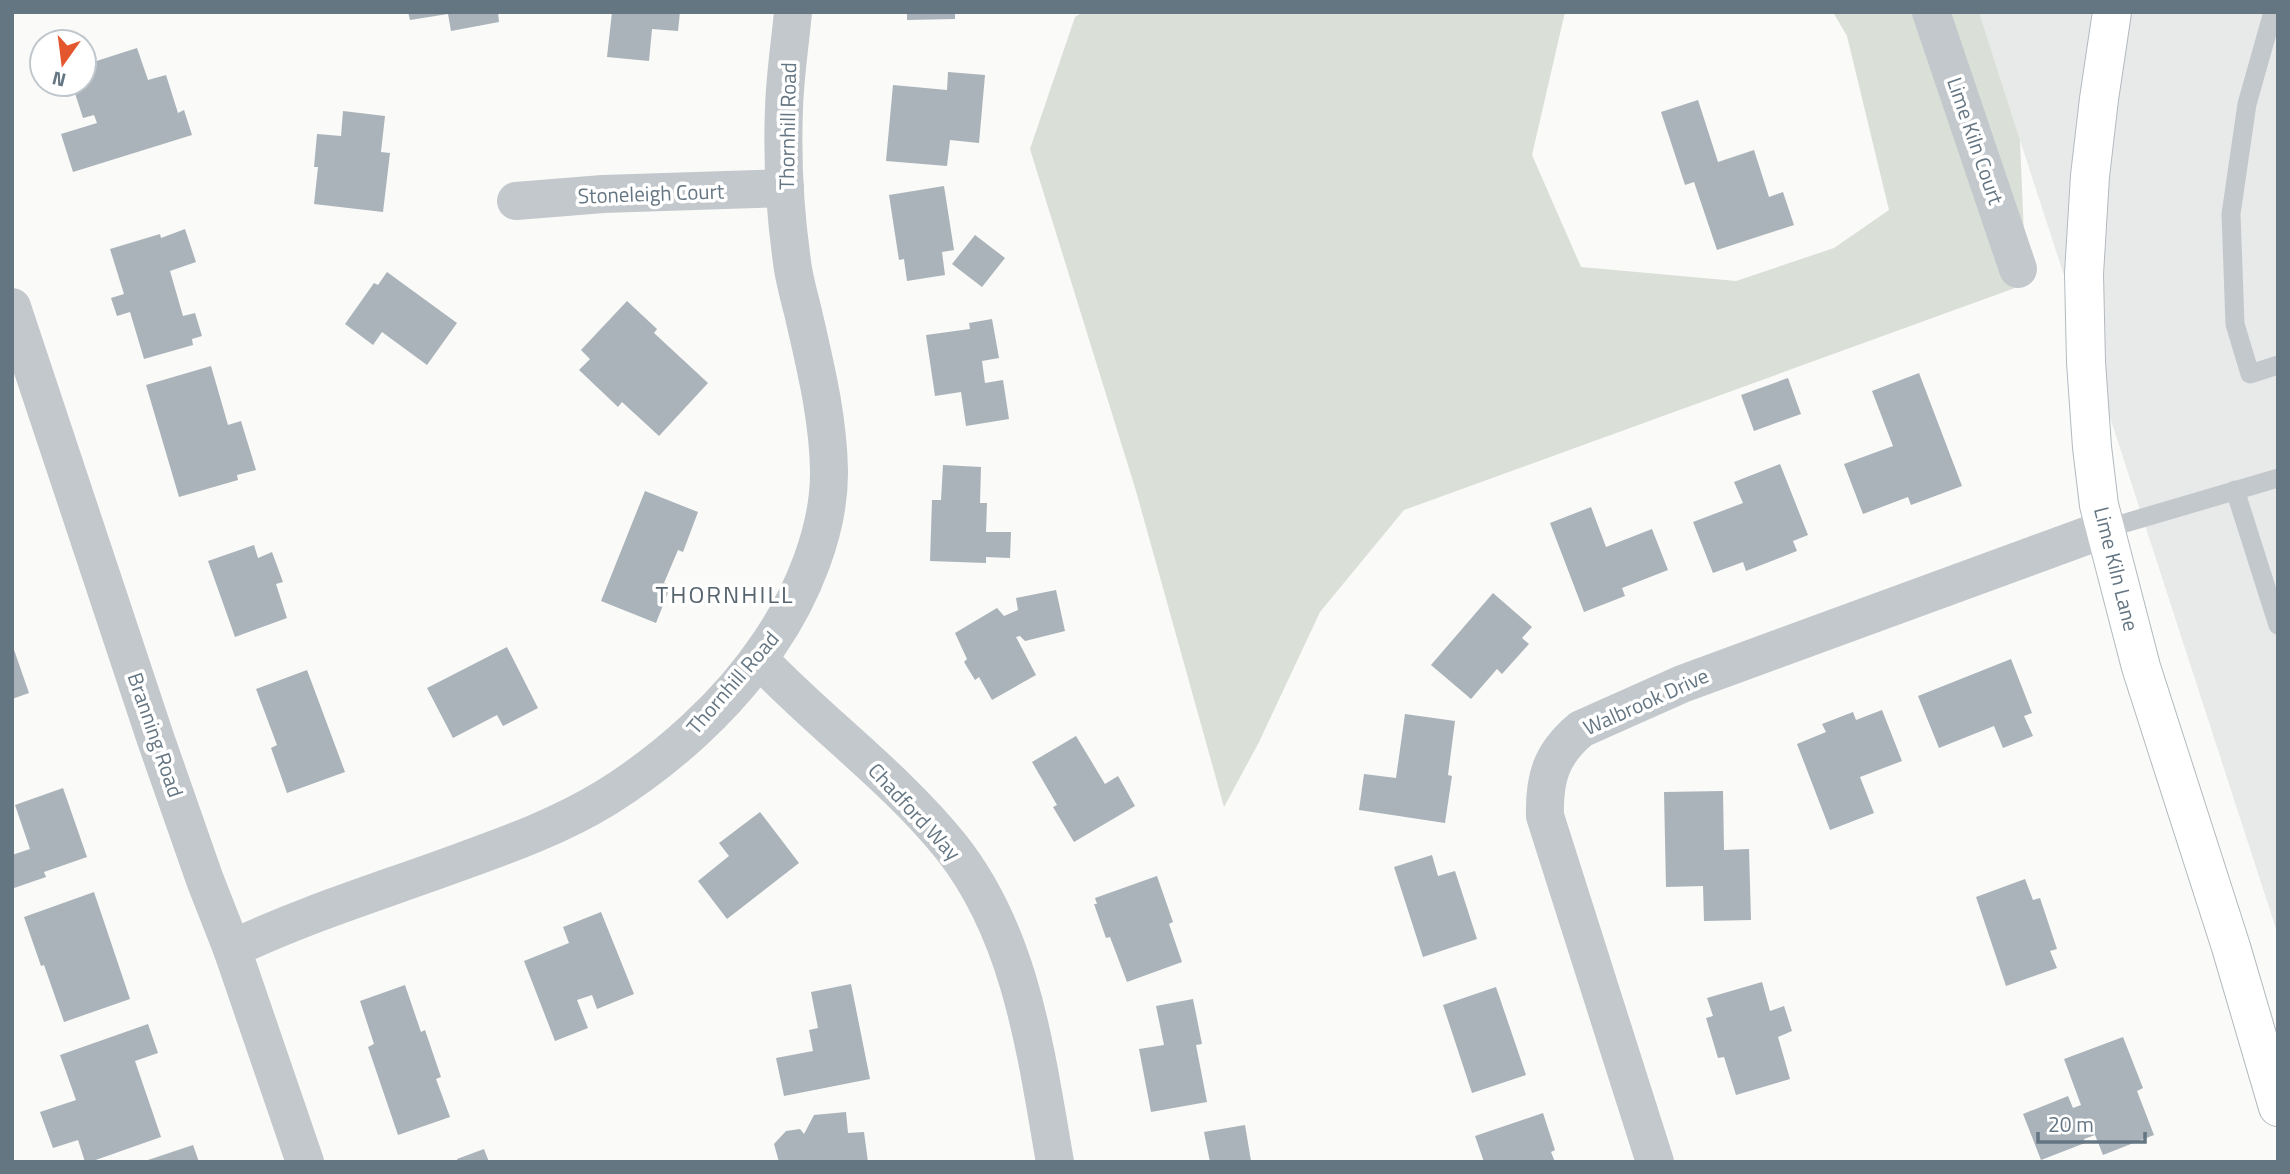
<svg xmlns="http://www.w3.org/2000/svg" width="2290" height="1174" font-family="'Titillium Web',sans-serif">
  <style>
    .built { fill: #e8e9e9 }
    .green { fill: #dadfd7 }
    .building { fill: #aab3b9 }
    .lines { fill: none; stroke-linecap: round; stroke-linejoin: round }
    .secondary-casing { stroke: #b3babf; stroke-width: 40 }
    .lane { stroke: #c3c8cc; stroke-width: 19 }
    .street { stroke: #c3c8cc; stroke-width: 38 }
    .secondary { stroke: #fff; stroke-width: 38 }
    .labels { text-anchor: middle; stroke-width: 7; stroke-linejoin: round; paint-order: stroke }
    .street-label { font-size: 21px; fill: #657683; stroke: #fff }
    .quarter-label { font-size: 24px; letter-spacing: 2px; fill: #57646e; stroke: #fff }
  </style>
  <rect width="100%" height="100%" fill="#fafaf8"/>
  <polygon class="built" points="1979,12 2278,12 2278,935 2020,140"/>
  <polygon class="green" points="1083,12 1565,12 1532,155 1581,267 1736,281 1834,248 1889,210 1847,36 1833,12 1979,12 2020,140 2026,284 1404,510 1320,612 1259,742 1224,807 1136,491 1030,149 1075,17"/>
  <g class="building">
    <polygon points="408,12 498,12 499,22 451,31 448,14 410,20"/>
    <polygon points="612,12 680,12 678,31 652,29 649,61 607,57"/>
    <polygon points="907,12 955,12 955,19 907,20"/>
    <polygon points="137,48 148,80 166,75 178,113 184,110 192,135 73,172 61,134 97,123 94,115 83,118 72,84 84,84 84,65"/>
    <polygon points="948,72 985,75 979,143 950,140 947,166 886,161 893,85 947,90"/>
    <polygon points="1698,100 1718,162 1754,150 1769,197 1783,192 1794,225 1717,250 1694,182 1685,185 1661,112"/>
    <polygon points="343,111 385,116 381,152 390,153 383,212 314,204 318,167 314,167 317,134 341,136"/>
    <polygon points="944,186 954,250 942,252 945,275 907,281 904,259 899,260 889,195"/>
    <polygon points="185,229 196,262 170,271 183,316 195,313 202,336 192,339 193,345 144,359 130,312 117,316 111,298 124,294 110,249 160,234 161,238"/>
    <polygon points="975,235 1005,258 982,287 952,264"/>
    <polygon points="387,272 457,323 427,365 382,332 373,345 345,324 374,283 378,285"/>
    <polygon points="627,301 657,329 654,333 708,383 659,436 622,402 618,407 579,370 590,359 581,350"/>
    <polygon points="992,319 999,358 982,361 985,383 1003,380 1009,419 966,426 961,392 935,396 926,335 970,329 969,323"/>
    <polygon points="211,366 228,425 241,421 256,470 237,475 238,480 179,497 146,385"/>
    <polygon points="1919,373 1962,486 1911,505 1908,497 1863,514 1844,464 1893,446 1872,391"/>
    <polygon points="1788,378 1801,414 1754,431 1741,395"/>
    <polygon points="1780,464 1808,535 1793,541 1797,551 1746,571 1743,562 1713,573 1693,522 1743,503 1734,482"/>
    <polygon points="943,465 981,467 980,503 987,503 986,532 1011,532 1010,558 986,557 986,563 930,561 932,500 941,500"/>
    <polygon points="645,491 698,512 683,552 678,550 664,583 671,585 656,623 601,601"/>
    <polygon points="1591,507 1606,547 1652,529 1668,570 1622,588 1625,596 1584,612 1550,523"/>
    <polygon points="254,545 258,558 272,552 283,582 276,584 287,618 235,637 208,561"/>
    <polygon points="1056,590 1065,631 1025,641 1020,636 1016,637 1036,675 992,700 979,677 975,680 964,662 967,659 955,633 997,608 1004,616 1018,610 1016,598"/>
    <polygon points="1493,593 1532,627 1522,638 1529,644 1502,674 1497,669 1471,699 1431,665"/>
    <polygon points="12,644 29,693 12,699"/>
    <polygon points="507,647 538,708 503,726 497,715 453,738 427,688"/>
    <polygon points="2011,659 2032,713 2024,716 2033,736 2003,748 1994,726 1939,748 1918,696"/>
    <polygon points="307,670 345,772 287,793 271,748 277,745 256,689"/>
    <polygon points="1882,710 1902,761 1860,777 1874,813 1830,830 1797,744 1826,732 1822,724 1853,712 1856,720"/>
    <polygon points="1405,714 1455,721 1448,775 1452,776 1445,823 1359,810 1364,774 1396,778"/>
    <polygon points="1076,736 1105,784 1118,776 1135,806 1074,842 1053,807 1057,805 1032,762"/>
    <polygon points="63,788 87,857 44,872 46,877 14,888 12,855 30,849 15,805"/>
    <polygon points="1723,791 1724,850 1749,849 1751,920 1704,921 1703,886 1666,887 1664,792"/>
    <polygon points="760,812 799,863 727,919 698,881 729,856 719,843"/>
    <polygon points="1432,855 1438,876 1455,871 1477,939 1423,957 1394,867"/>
    <polygon points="1157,876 1173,922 1169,924 1182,962 1127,982 1110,937 1106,938 1094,904 1097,904 1095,898"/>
    <polygon points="2025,879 2033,900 2040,898 2057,949 2050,951 2057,968 2006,986 1976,897"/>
    <polygon points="94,892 130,999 64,1022 44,965 41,966 24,917"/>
    <polygon points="601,912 634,994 597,1009 592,995 577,1000 588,1028 555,1041 524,961 569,943 563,927"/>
    <polygon points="1762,982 1770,1011 1784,1006 1792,1031 1778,1037 1790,1079 1736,1095 1724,1057 1718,1058 1706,1018 1713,1016 1707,998"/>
    <polygon points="851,984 870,1079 784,1096 776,1058 813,1051 809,1030 818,1028 811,992"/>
    <polygon points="405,985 421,1032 425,1030 441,1077 436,1079 450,1117 398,1135 368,1047 374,1044 360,1001"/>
    <polygon points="1496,987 1526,1075 1472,1093 1443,1005"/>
    <polygon points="1193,999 1202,1044 1196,1045 1207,1102 1151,1112 1139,1049 1164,1045 1156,1006"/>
    <polygon points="148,1024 158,1053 135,1061 161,1137 90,1162 85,1162 78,1140 53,1148 40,1112 76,1100 60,1055"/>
    <polygon points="2123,1037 2143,1088 2137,1091 2154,1135 2103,1155 2095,1135 2084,1139 2085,1143 2041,1160 2023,1114 2068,1096 2073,1108 2081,1105 2064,1059"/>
    <polygon points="846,1112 848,1133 864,1132 868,1162 779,1162 774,1144 786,1131 800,1129 804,1134 814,1115"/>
    <polygon points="1543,1113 1555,1150 1551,1152 1555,1162 1484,1162 1475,1136"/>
    <polygon points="1245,1125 1251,1161 1210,1162 1204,1132"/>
    <polygon points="193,1145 199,1162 145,1162 145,1161"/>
    <polygon points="484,1149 489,1162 458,1162 457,1159"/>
  </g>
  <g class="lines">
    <g class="secondary-casing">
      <polyline id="secondary" points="2112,12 2099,99 2090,176 2084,274 2086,362 2092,447 2099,505 2141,667 2231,947 2278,1107"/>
    </g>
    <g class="lane">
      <polyline points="2273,12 2247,104 2231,214 2235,324 2250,374 2278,365"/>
      <polyline points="2235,490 2278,625"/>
      <polyline points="2105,529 2278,478"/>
    </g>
    <g class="street">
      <polyline points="1931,12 2018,269"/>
      <polyline points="516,201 603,194 785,188"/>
      <polyline points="12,307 156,740 205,880 232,949 305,1162"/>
      <path d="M 759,659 C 821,724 896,778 952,848 C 1022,937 1036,1054 1055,1162"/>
      <path d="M 232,949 C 305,914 384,890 460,862 C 510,844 562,825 607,797 C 668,759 729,704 769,644 C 802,596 830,530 829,470 C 828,416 815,365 803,312 C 799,296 794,279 792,262 C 785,212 782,159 784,108 C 785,76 790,44 793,12"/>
      <path d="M 1655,1162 L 1545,816 C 1544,778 1551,754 1581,729 L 1682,684 L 2105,529"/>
    </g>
    <use href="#secondary" class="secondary"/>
  </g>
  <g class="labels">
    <g class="street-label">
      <text transform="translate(788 126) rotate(-89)" y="7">Thornhill Road</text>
      <text transform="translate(1975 141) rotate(71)" y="7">Lime Kiln Court</text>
      <text transform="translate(651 194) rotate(-2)" y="7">Stoneleigh Court</text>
      <text transform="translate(2116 569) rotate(76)" y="7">Lime Kiln Lane</text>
      <text transform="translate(733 683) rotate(-49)" y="7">Thornhill Road</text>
      <text transform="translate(1646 702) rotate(-24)" y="7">Walbrook Drive</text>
      <text transform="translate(155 735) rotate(71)" y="7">Branning Road</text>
      <text transform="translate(914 812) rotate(47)" y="7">Chadford Way</text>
    </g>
    <g class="quarter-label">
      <text x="725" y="603">THORNHILL</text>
    </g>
  </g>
  <rect width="2290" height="1174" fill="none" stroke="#657683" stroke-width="28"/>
  <g transform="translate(63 63) rotate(194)"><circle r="33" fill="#ffffff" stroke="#c1c8cd" stroke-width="2"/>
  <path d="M0-5L12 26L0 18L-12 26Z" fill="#e4572e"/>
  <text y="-10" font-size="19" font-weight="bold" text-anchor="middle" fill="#657683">N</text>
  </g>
  <path d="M2038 1132v10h107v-10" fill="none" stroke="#657683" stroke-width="3.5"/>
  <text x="2048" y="1132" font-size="21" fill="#657683" stroke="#ffffff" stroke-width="5" paint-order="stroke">20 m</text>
</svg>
